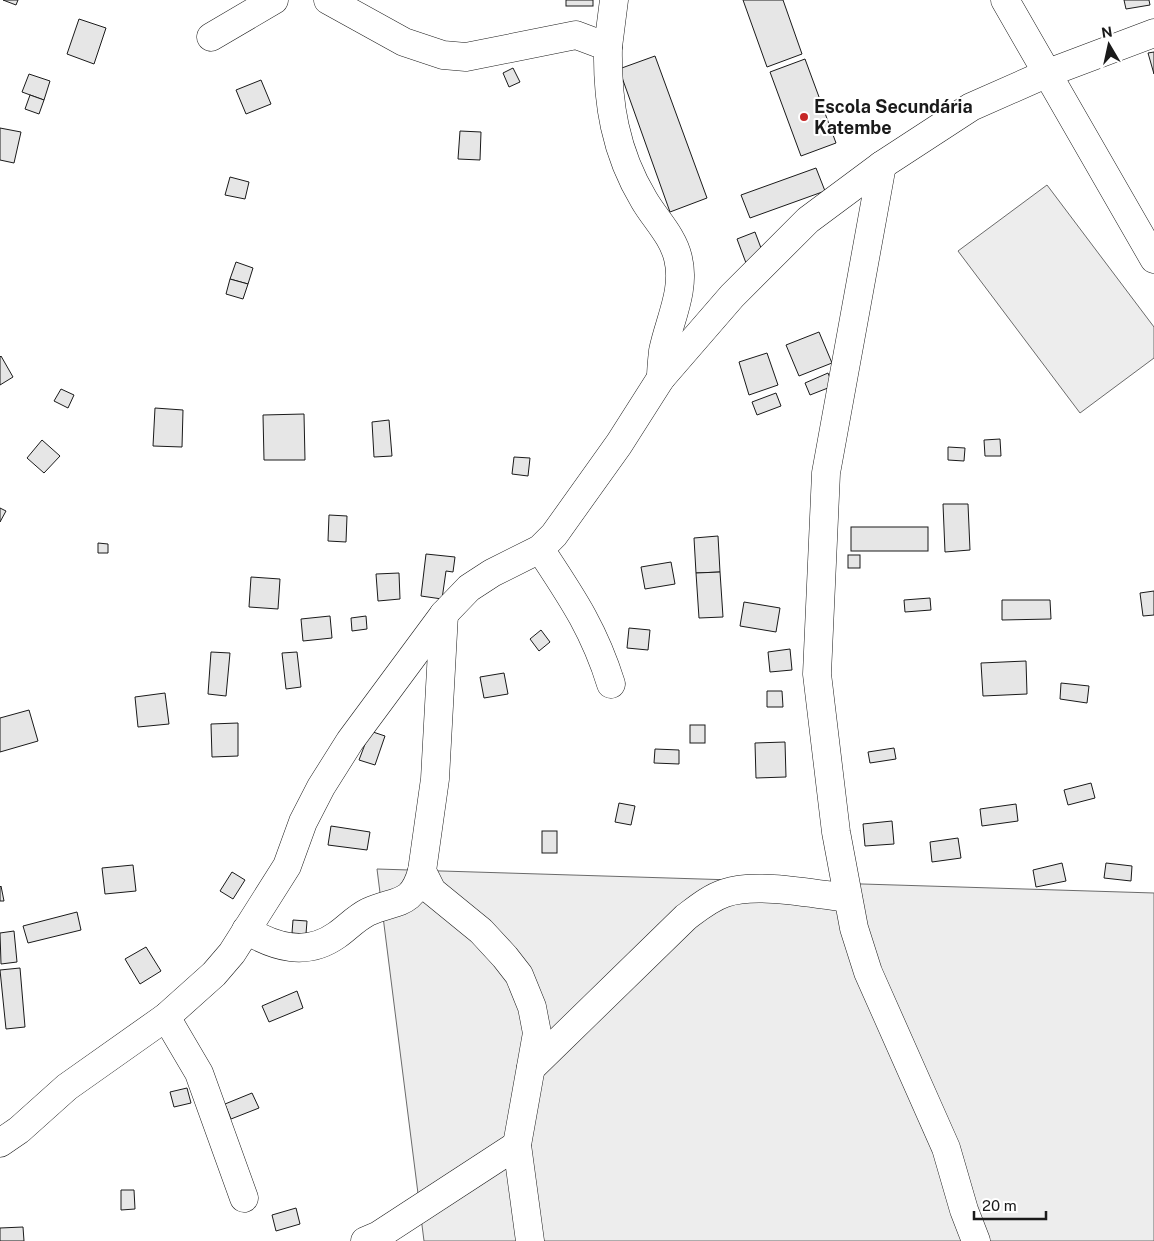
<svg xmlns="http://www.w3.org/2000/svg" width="1154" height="1241" font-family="'Public Sans',sans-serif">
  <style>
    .built { fill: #ededed; stroke: #6a6a6a }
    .building { fill: #e6e6e6; stroke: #1a1a1a }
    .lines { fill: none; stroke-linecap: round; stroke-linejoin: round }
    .minor-casing { stroke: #1a1a1a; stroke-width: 29 }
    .minor { stroke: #fff; stroke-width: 28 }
    .poi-dot { fill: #c62828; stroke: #fff; stroke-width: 2 }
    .labels { text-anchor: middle; stroke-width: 4; stroke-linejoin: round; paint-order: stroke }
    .poi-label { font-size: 18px; font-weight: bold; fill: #1a1a1a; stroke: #fff; text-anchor: start }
  </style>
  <rect width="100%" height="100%" fill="#fff"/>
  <g class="built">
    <polygon points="1047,185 1154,327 1154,358 1080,413 958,251"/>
    <polygon points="377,869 1154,893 1154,1241 424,1241"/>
  </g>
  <g class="building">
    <polygon points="3,0 18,0 16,5"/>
    <rect x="566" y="0" width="27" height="6"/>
    <polygon points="743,0 783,0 802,54 767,67"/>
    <polygon points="1124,0 1149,0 1150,5 1126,9"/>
    <polygon points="79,19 106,28 94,64 67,54"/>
    <polygon points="1154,52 1154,74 1148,53"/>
    <polygon points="655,56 707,198 670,212 619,69"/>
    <polygon points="805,59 836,143 801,156 770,72"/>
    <polygon points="513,68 520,82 509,87 503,73"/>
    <polygon points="29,74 50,81 44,100 22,92"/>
    <polygon points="261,80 271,104 246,114 236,90"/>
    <polygon points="30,95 44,100 39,114 25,109"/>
    <polygon points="0,128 21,132 14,163 0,160"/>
    <polygon points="460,131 481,132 480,160 458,159"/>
    <polygon points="816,168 825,191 750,218 741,195"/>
    <polygon points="230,177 249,182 245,199 225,195"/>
    <polygon points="755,232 764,256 746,263 737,239"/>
    <polygon points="236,262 253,268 248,284 230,279"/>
    <polygon points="230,279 248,284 243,299 226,294"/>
    <polygon points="819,332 832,363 799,376 786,345"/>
    <polygon points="767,353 778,385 749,395 739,362"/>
    <polygon points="1,356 13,377 0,385 0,357"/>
    <polygon points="828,373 833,386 810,395 805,383"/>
    <polygon points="61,389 74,395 68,408 54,401"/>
    <polygon points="776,393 781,406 757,415 752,402"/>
    <polygon points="155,408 183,410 182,447 153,446"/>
    <polygon points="304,414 305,460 264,460 263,415"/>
    <polygon points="389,420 392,456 374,457 372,422"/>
    <polygon points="1000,439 1001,456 985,456 984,440"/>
    <polygon points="42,440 60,456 44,473 27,458"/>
    <polygon points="948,447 965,448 964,461 948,460"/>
    <polygon points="514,457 530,458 528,476 512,474"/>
    <polygon points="943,504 968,504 970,550 945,552"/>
    <polygon points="0,508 6,511 0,522"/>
    <polygon points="329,515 347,516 346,542 328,541"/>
    <rect x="851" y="527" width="77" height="24"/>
    <polygon points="718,536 720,572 696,573 694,538"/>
    <polygon points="98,543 108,544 108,553 98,553"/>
    <polygon points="426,554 455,557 453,572 446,571 442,599 421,596"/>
    <rect x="848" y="555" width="12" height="13"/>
    <polygon points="671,562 675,584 645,589 641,567"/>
    <polygon points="720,572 723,617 699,618 696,573"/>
    <polygon points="399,573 400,599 378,601 376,574"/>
    <polygon points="251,577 280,579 278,609 249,607"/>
    <polygon points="1154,591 1154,615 1143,616 1140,593"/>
    <polygon points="930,598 931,610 905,612 904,600"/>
    <polygon points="1002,600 1050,600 1051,619 1002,620"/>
    <polygon points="744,602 780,608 776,632 740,626"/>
    <polygon points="330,616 332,638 303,641 301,619"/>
    <polygon points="366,616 367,629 352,631 351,618"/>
    <polygon points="629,628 650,630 648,650 627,648"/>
    <polygon points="541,630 550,642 539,651 530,639"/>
    <polygon points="790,649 792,670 770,672 768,652"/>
    <polygon points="211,652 230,653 226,696 208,694"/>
    <polygon points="297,652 301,687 286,689 282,653"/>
    <polygon points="1026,661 1027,694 983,696 981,663"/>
    <polygon points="504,673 508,694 484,698 480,677"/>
    <polygon points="1061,683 1089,686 1087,703 1060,699"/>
    <polygon points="767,691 782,691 783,707 767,707"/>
    <polygon points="165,693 169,724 138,727 135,697"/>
    <polygon points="29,710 38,741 0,752 0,718"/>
    <polygon points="238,723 238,756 212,757 211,724"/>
    <rect x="690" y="725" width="15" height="18"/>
    <polygon points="370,731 385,736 375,765 359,760"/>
    <polygon points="785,742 786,777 756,778 755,743"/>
    <polygon points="894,748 896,759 870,763 868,752"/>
    <polygon points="655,749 679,750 679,764 654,763"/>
    <polygon points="1091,783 1095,798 1068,805 1064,790"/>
    <polygon points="619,803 635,806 631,825 615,822"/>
    <polygon points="1016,804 1018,821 982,826 980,809"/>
    <polygon points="892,821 894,844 865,846 863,824"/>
    <polygon points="331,826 370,832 367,850 328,845"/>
    <rect x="542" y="831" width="15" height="22"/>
    <polygon points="958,838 961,858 932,862 930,842"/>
    <polygon points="1062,863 1066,881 1036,887 1033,870"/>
    <polygon points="1106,863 1132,866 1131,881 1104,878"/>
    <polygon points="133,865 136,891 105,894 102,868"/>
    <polygon points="232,872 245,880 233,899 220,891"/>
    <polygon points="1,886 4,901 0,901 0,887"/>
    <polygon points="77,912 81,930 28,943 23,926"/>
    <polygon points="293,920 307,921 306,934 292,933"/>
    <polygon points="14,931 17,962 1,964 0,933"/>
    <polygon points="146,947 161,971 140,984 125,959"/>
    <polygon points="20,968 25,1027 6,1029 0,970"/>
    <polygon points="297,991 303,1008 269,1022 262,1006"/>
    <polygon points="187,1088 191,1103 174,1107 170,1092"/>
    <polygon points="252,1093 259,1108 231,1119 225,1104"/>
    <polygon points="121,1190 134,1190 135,1209 121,1210"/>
    <polygon points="296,1208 300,1224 276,1231 272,1215"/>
    <polygon points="23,1227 24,1241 0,1241 0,1228"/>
  </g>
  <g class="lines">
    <g class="minor-casing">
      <g id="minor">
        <path d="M 328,0 L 404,42 L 443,55 L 466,57 L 576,35 L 608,47 C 607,102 615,152 644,200 C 655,219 673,236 678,258 C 686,290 669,321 663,351 C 662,360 661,369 661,378"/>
        <polyline points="1005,0 1154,259"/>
        <polyline points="211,37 274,0"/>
        <polyline points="608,47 614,0"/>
        <polyline points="882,165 826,473 817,674 836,832 854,928 868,972 946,1148 964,1210 976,1241"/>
        <path d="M 540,549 C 571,596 594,629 611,684"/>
        <polyline points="444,614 435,779 422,871 432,891 481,931 505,957 519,975 532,1007 537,1033 517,1145 530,1241"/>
        <path d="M 246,930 C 275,947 306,957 337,935 C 347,928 356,918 368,912 C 397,899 412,907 422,871"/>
        <polyline points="166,1017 199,1073 244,1198"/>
        <path d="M 531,1068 L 686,917 C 698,908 710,898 725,893 C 756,882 815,894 848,898"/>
        <polyline points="0,1143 19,1130 67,1087 166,1017 214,974 232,953 287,866 303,822 321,787 350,741 444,614 469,588 492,573 540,549 554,535 619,444 661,378 732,296 808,220 882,165 971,107 1048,73 1154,33"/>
        <polyline points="365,1241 379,1235 517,1145"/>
      </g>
    </g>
    <use href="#minor" class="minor"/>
  </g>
  <circle class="poi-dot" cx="804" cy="117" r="5"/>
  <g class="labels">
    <g class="poi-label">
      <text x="814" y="113">Escola Secundária<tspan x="814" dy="21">Katembe</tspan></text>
    </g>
  </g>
  <g transform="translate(1109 45) rotate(351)" stroke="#ffffff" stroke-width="4" paint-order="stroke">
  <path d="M0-4L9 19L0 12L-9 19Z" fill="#1a1a1a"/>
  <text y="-8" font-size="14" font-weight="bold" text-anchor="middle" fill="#1a1a1a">N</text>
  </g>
  <path d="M974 1211v8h72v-8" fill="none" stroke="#1a1a1a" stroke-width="2.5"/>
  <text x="982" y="1211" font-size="15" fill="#1a1a1a" stroke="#ffffff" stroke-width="4" paint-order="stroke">20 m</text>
</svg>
